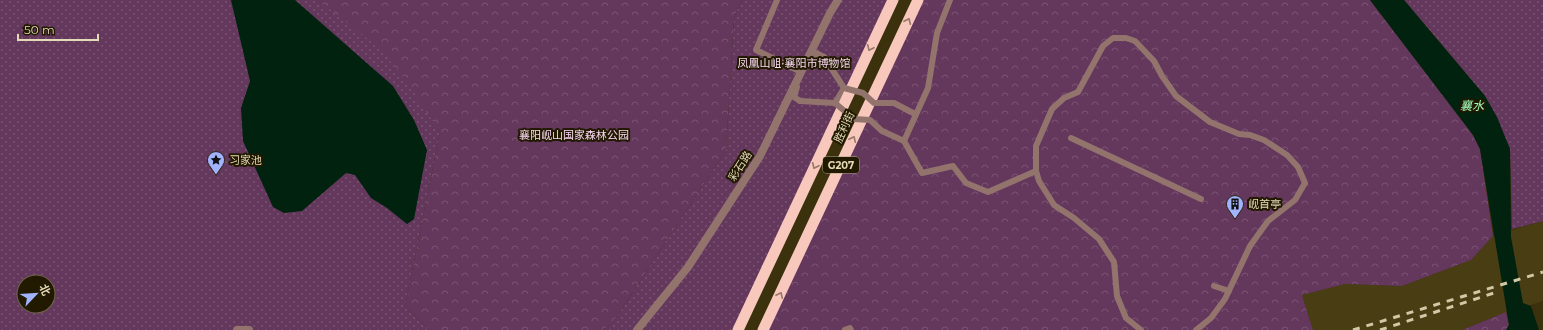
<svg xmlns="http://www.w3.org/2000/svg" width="1543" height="330" font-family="Montserrat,'Noto Sans SC',sans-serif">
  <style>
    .built { fill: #483d13 }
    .forest { fill: url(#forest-crowns) }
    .park { fill: url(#park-dots); fill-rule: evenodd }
    .water { fill: #01220e }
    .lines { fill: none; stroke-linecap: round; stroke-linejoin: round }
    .pedestrian { stroke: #93746d; stroke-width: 6 }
    .tertiary { stroke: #93746d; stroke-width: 8 }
    .trunk { stroke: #f8c8bd; stroke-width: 11 }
    .rail { stroke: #d2c8a6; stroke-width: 3; stroke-dasharray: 7 7; stroke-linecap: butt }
    .pedestrian-bridge { stroke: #93746d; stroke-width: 6 }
    .oneway { stroke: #977968 }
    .labels { text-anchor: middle; stroke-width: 4; stroke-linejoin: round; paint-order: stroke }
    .shield { fill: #211900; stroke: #aaa081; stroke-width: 1 }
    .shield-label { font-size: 10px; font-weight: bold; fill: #e4dab8 }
    .park-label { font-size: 11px; fill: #f9d8f2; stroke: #211900 }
    .street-label { font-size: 11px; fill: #e4dab8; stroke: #211900 }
    .poi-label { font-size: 11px; fill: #e4dab8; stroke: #211900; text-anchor: start }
    .water-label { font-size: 12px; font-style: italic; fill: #a0fabb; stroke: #211900 }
  </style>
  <defs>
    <pattern id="forest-crowns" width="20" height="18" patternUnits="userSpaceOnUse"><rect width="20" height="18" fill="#64375d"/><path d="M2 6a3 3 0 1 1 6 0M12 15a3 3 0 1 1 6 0" fill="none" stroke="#7a5372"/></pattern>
    <pattern id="park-dots" width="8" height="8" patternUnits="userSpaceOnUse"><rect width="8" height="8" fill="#64375d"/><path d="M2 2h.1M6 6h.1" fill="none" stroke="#7a5372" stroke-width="1.8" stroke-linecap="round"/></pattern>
  </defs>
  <rect width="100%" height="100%" fill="#3c310d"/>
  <polygon class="built" points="1543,221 1543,301 1493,317 1462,330 1313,330 1302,295 1345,284 1402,286 1471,260 1493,236"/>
  <g class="forest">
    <polygon points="316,0 742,0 734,18 726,150 612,324 602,330 429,330 405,306 440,132 373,44"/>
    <polygon points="918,0 1370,0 1473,135 1480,149 1493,236 1471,260 1402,286 1345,284 1302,295 1313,330 763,330"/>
    <polygon points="1506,312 1509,325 1506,330 1462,330"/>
  </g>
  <g class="park">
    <path d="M 0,0 L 316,0 C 346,20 377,43 399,72 C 414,91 426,112 440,132 L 405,306 L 429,330 L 0,330 ZM 24,282 L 48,282 L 48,306 L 24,306 Z"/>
    <polygon points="742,0 893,0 738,330 602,330 612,324 726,150 734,18"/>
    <polygon points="1404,0 1543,0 1543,221 1512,229 1510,149 1485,96"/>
  </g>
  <g class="water">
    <polygon points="231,0 295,0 393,86 414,120 427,150 414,219 407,224 387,208 371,198 355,175 346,173 302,211 284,213 273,207 243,141 241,108 250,81"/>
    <polygon points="1370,0 1404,0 1485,96 1497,117 1510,149 1511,237 1523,303 1531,306 1539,330 1506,330 1509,325 1480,149 1473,135"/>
  </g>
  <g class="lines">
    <g class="pedestrian">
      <polyline points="777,0 756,50 801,72 803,69"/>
      <polyline points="950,0 937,33 928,88 904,141 922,173 953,166 966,183 988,192 1036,171"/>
      <polyline points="809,62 816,53 824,57"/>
      <polyline points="797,87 794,97 800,101"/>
      <polyline points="835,103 844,88"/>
      <polyline points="1071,138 1201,199"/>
      <polyline points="1214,286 1229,291"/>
      <polyline points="845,330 850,328 851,330"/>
      <polyline points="1141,330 1126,318 1117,296 1114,262 1099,239 1074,218 1054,205 1039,181 1036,171 1036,146 1052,109 1064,98 1078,92 1103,46 1113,38 1126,38 1135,41 1154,61 1162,76 1176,96 1210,122 1239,134 1250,135 1264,140 1287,155 1298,167 1305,183 1295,200 1268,221 1250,246 1225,299 1211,318 1196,330"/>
    </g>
    <g class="tertiary">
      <polyline points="237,330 249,330"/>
      <polyline points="637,330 688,267 760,156 830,13 838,0"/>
    </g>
    <g class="trunk">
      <polyline points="738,330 893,0"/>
      <polyline points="763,330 918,0"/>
    </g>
    <g class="rail">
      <polyline points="1353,330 1543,272"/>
      <polyline points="1380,330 1494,293"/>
    </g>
    <g class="pedestrian-bridge">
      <polyline points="824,57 844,88 863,93 874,103 894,103 915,114"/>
      <polyline points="800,101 835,103 854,119 870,120 882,131 904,141"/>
    </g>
  </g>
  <defs><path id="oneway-chevron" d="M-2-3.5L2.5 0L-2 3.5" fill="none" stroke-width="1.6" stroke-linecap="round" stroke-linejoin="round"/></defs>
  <g class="oneway">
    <use href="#oneway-chevron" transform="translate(908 21) rotate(-65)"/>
    <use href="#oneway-chevron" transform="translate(870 48) rotate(115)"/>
    <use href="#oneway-chevron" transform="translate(853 139) rotate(-65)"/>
    <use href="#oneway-chevron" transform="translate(815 166) rotate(115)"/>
    <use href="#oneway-chevron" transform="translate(780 295) rotate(-65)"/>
  </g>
  <defs>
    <g id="sight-pin" transform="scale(0.9)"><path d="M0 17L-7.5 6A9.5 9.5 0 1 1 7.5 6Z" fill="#a1b3fd" stroke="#211900"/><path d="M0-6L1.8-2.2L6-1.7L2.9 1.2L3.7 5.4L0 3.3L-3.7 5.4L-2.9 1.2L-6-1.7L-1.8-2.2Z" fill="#111"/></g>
    <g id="building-pin" transform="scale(0.9)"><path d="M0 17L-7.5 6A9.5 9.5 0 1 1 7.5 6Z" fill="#a1b3fd" stroke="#211900"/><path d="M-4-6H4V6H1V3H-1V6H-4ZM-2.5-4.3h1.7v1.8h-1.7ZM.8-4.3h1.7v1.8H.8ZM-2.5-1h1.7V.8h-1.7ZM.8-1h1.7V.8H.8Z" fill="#111"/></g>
  </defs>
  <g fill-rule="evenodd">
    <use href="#sight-pin" x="216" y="160"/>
    <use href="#building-pin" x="1235" y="204"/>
  </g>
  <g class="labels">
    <rect class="shield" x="823" y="157" width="36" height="16" rx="3"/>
    <g class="shield-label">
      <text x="841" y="169">G207</text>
    </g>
    <g class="park-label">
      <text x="794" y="67">凤凰山岨·襄阳市博物馆</text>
      <text x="574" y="139">襄阳岘山国家森林公园</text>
    </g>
    <g class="street-label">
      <text transform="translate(844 127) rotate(-65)" y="4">胜利街</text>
      <text transform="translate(740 166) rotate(-57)" y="4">彩石路</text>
    </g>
    <g class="poi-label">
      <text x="229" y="164">习家池</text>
      <text x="1248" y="208">岘首亭</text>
    </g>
    <g class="water-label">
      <text x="1472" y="110">襄水</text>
    </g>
  </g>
  <g transform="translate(36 294) rotate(65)"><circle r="19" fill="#211900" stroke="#6f664a"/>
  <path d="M0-3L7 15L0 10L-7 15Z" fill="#a1b3fd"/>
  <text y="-6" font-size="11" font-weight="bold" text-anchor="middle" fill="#e4dab8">北</text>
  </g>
  <path d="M18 34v6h80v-6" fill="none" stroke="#e4dab8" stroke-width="2"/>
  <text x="24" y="34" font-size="12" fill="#e4dab8" stroke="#211900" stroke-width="3" paint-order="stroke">50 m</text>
</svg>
